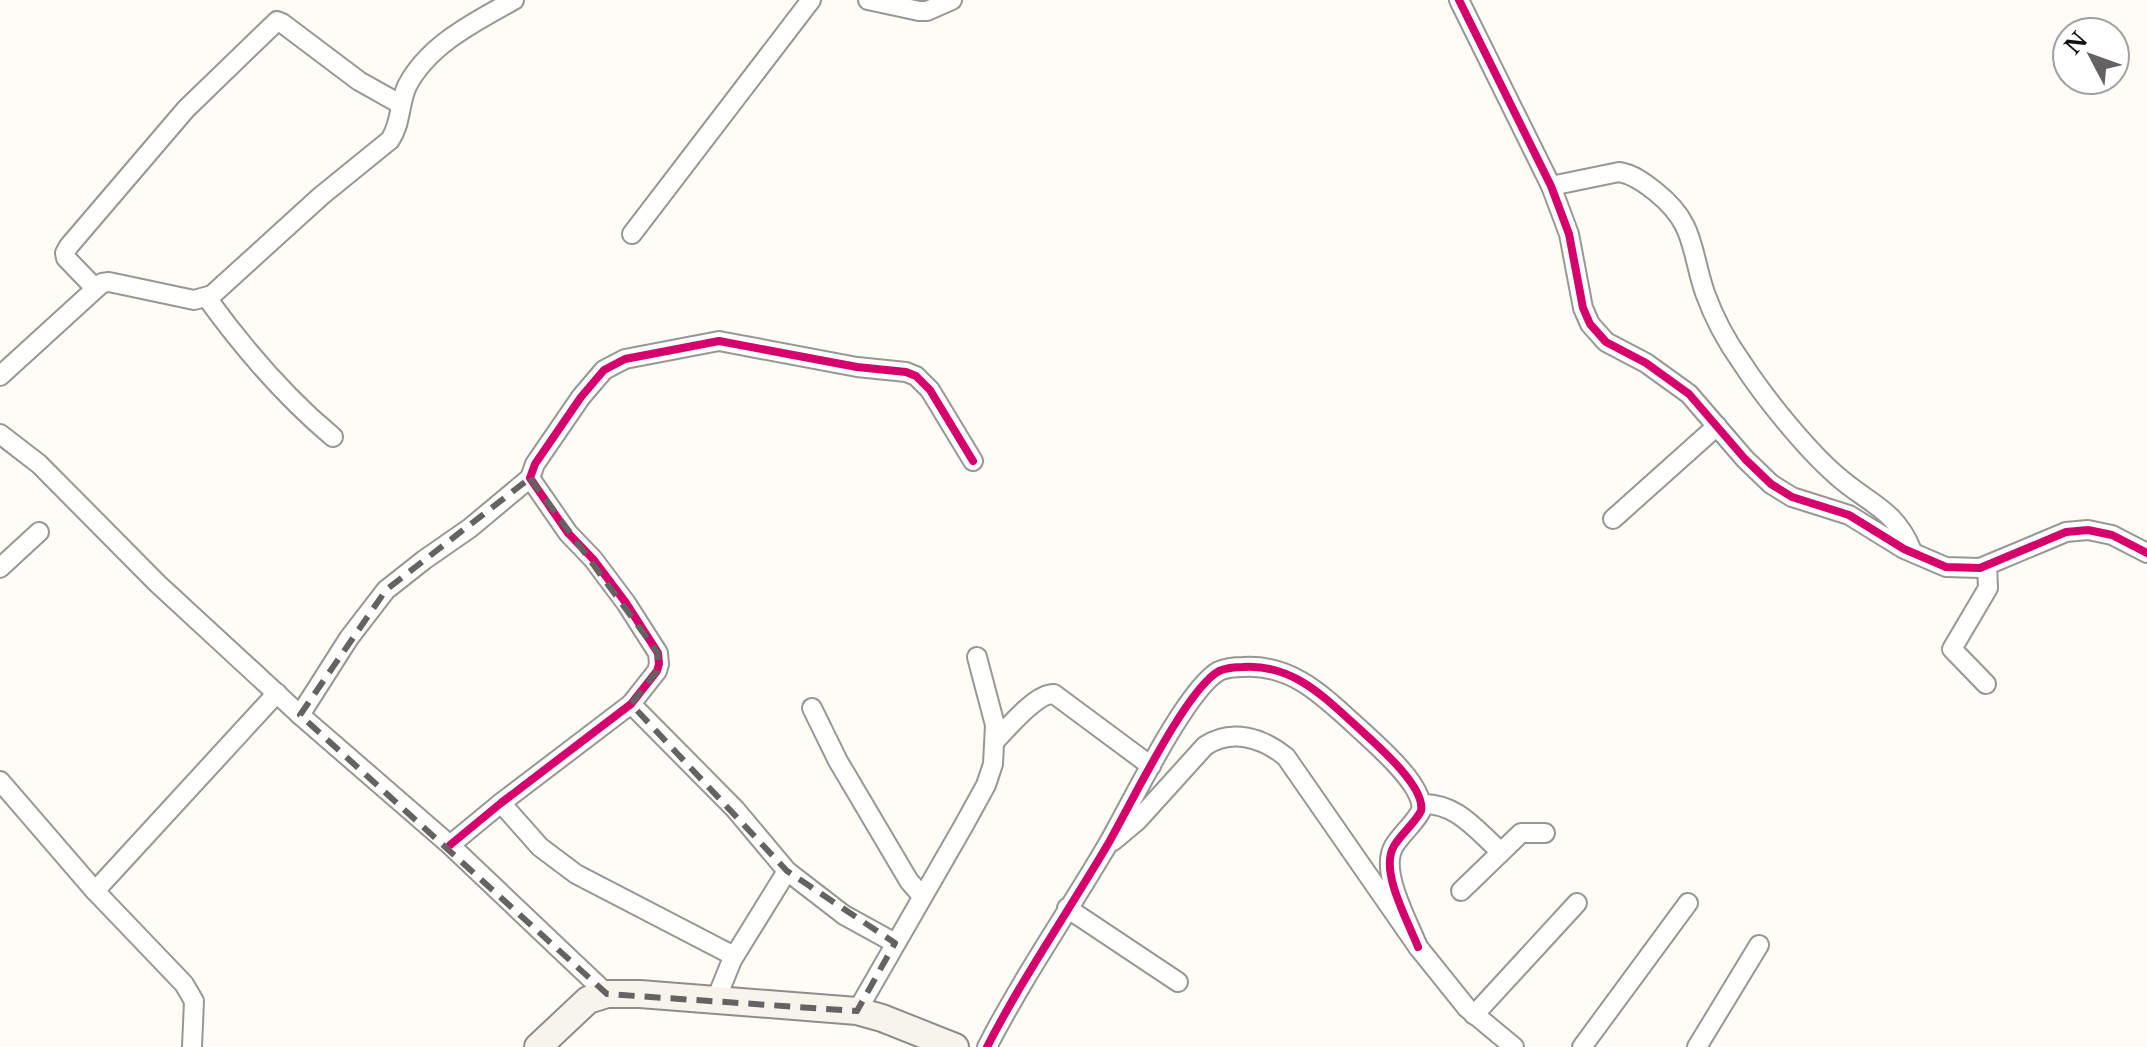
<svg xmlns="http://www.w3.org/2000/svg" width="2147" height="1047" font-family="'Libre Baskerville',serif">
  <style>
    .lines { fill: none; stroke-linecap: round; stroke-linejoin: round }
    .street-casing { stroke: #979795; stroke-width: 22 }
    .secondary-casing { stroke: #8e8d8b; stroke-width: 30 }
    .street { stroke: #fffffe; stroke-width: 18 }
    .secondary { stroke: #f6f4eb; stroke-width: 26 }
    .cycleway-casing { stroke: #fff; stroke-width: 13 }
    .cycleway { stroke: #d6006c; stroke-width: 8 }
    .marked { fill: none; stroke: #646362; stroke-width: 6; stroke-dasharray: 16 10; stroke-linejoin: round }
  </style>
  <rect width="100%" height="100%" fill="#fdfcf7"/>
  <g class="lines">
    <g class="street-casing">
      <g id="street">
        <polyline points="868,0 919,11 927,11 952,0"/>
        <polyline points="1459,0 1551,186 1569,234 1583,308 1590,324 1606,342 1646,363 1689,394 1745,459 1771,484 1792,497 1849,515 1904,549 1946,567 1980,568 2066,532 2088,530 2112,535 2147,553"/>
        <path d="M 1551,186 L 1619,172 C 1633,174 1645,183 1656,192 C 1696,224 1690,249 1705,293 C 1714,318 1727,342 1742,363 C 1764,397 1806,449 1836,475 C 1868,504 1895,508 1912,551"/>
        <polyline points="632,234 811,0"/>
        <polyline points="95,288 66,258 65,253 69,246 186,109 277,21 282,23 359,81 400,104"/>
        <path d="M 207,298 C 244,349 284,396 333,437"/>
        <path d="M 0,376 L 102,283 L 109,282 L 194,300 L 212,295 L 321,196 L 390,140 C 401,124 399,104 407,86 C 429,44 475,22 514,0"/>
        <polyline points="0,434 39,464 158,584 300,715 450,845 607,994"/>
        <polyline points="1613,519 1717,426"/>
        <polyline points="0,568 39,532"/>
        <polyline points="1986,684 1952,649 1988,588 1987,566"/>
        <polyline points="631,704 735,809 787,871 844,915 895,943"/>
        <polyline points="812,708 838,761 909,881 922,896"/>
        <polyline points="300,715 349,638 386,590 424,560 470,528 530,478"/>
        <path d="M 996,740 C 1009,727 1036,693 1054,694 L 1151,766"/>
        <polyline points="0,781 95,891 184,984 194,1001 192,1047"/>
        <polyline points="501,803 540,847 576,874 734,956"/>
        <path d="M 1422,804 C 1457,803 1476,830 1501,852"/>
        <path d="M 1113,841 L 1138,820 L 1205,746 C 1232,728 1263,738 1286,757 L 1418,947 L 1467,1008 L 1514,1047"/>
        <polyline points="450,845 501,803 631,704 657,671 659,664 658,653 626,603 593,559 568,533 530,478 535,464 581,397 604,370 625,359 719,341 857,367 906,372 916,376 930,390 973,461"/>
        <polyline points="95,891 277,693"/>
        <polyline points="1461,891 1521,833 1545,833"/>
        <polyline points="1067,908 1178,982"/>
        <polyline points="715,1002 732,960 787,871"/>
        <polyline points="857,1011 964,825 986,785 993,764 995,725 977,657"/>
        <polyline points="1474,1015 1577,903"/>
        <path d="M 987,1047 C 1023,977 1068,912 1108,844 C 1130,806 1186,689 1219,671 C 1226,668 1235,667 1243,667 C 1290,664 1320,693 1353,723 C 1371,740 1426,785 1421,811 C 1414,824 1402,833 1394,846 C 1379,871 1408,921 1418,947"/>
        <polyline points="1582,1047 1688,903"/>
        <polyline points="1697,1047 1759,945"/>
      </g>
    </g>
    <g class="secondary-casing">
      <polyline id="secondary" points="538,1047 588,1000 607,994 640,994 857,1011 882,1018 955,1047"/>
    </g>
    <use href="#street" class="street"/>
    <use href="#secondary" class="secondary"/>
    <g class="cycleway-casing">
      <g id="cycleway">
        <polyline points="1459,0 1551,186 1569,234 1583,308 1590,324 1606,342 1646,363 1689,394 1745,459 1771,484 1792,497 1849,515 1904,549 1946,567 1980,568 2066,532 2088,530 2112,535 2147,553"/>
        <polyline points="450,845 501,803 631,704 657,671 659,664 658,653 626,603 593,559 568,533 530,478 535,464 581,397 604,370 625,359 719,341 857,367 906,372 916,376 930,390 973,461"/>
        <path d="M 987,1047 C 1023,977 1068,912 1108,844 C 1130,806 1186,689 1219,671 C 1226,668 1235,667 1243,667 C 1290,664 1320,693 1353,723 C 1371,740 1426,785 1421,811 C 1414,824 1402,833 1394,846 C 1379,871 1408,921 1418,947"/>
      </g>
    </g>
    <use href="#cycleway" class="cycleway"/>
  </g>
  <path class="marked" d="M 530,478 L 658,653 L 657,671 L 631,704 L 787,871 L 895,943 L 857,1011 L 607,994 L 300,715 L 386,590 Z"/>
  <g transform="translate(2091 56) rotate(311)"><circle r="38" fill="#ffffff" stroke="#a0a0a0" stroke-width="2"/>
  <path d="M0-6L14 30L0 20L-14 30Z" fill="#646362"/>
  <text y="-12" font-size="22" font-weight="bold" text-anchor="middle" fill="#111111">N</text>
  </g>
</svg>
